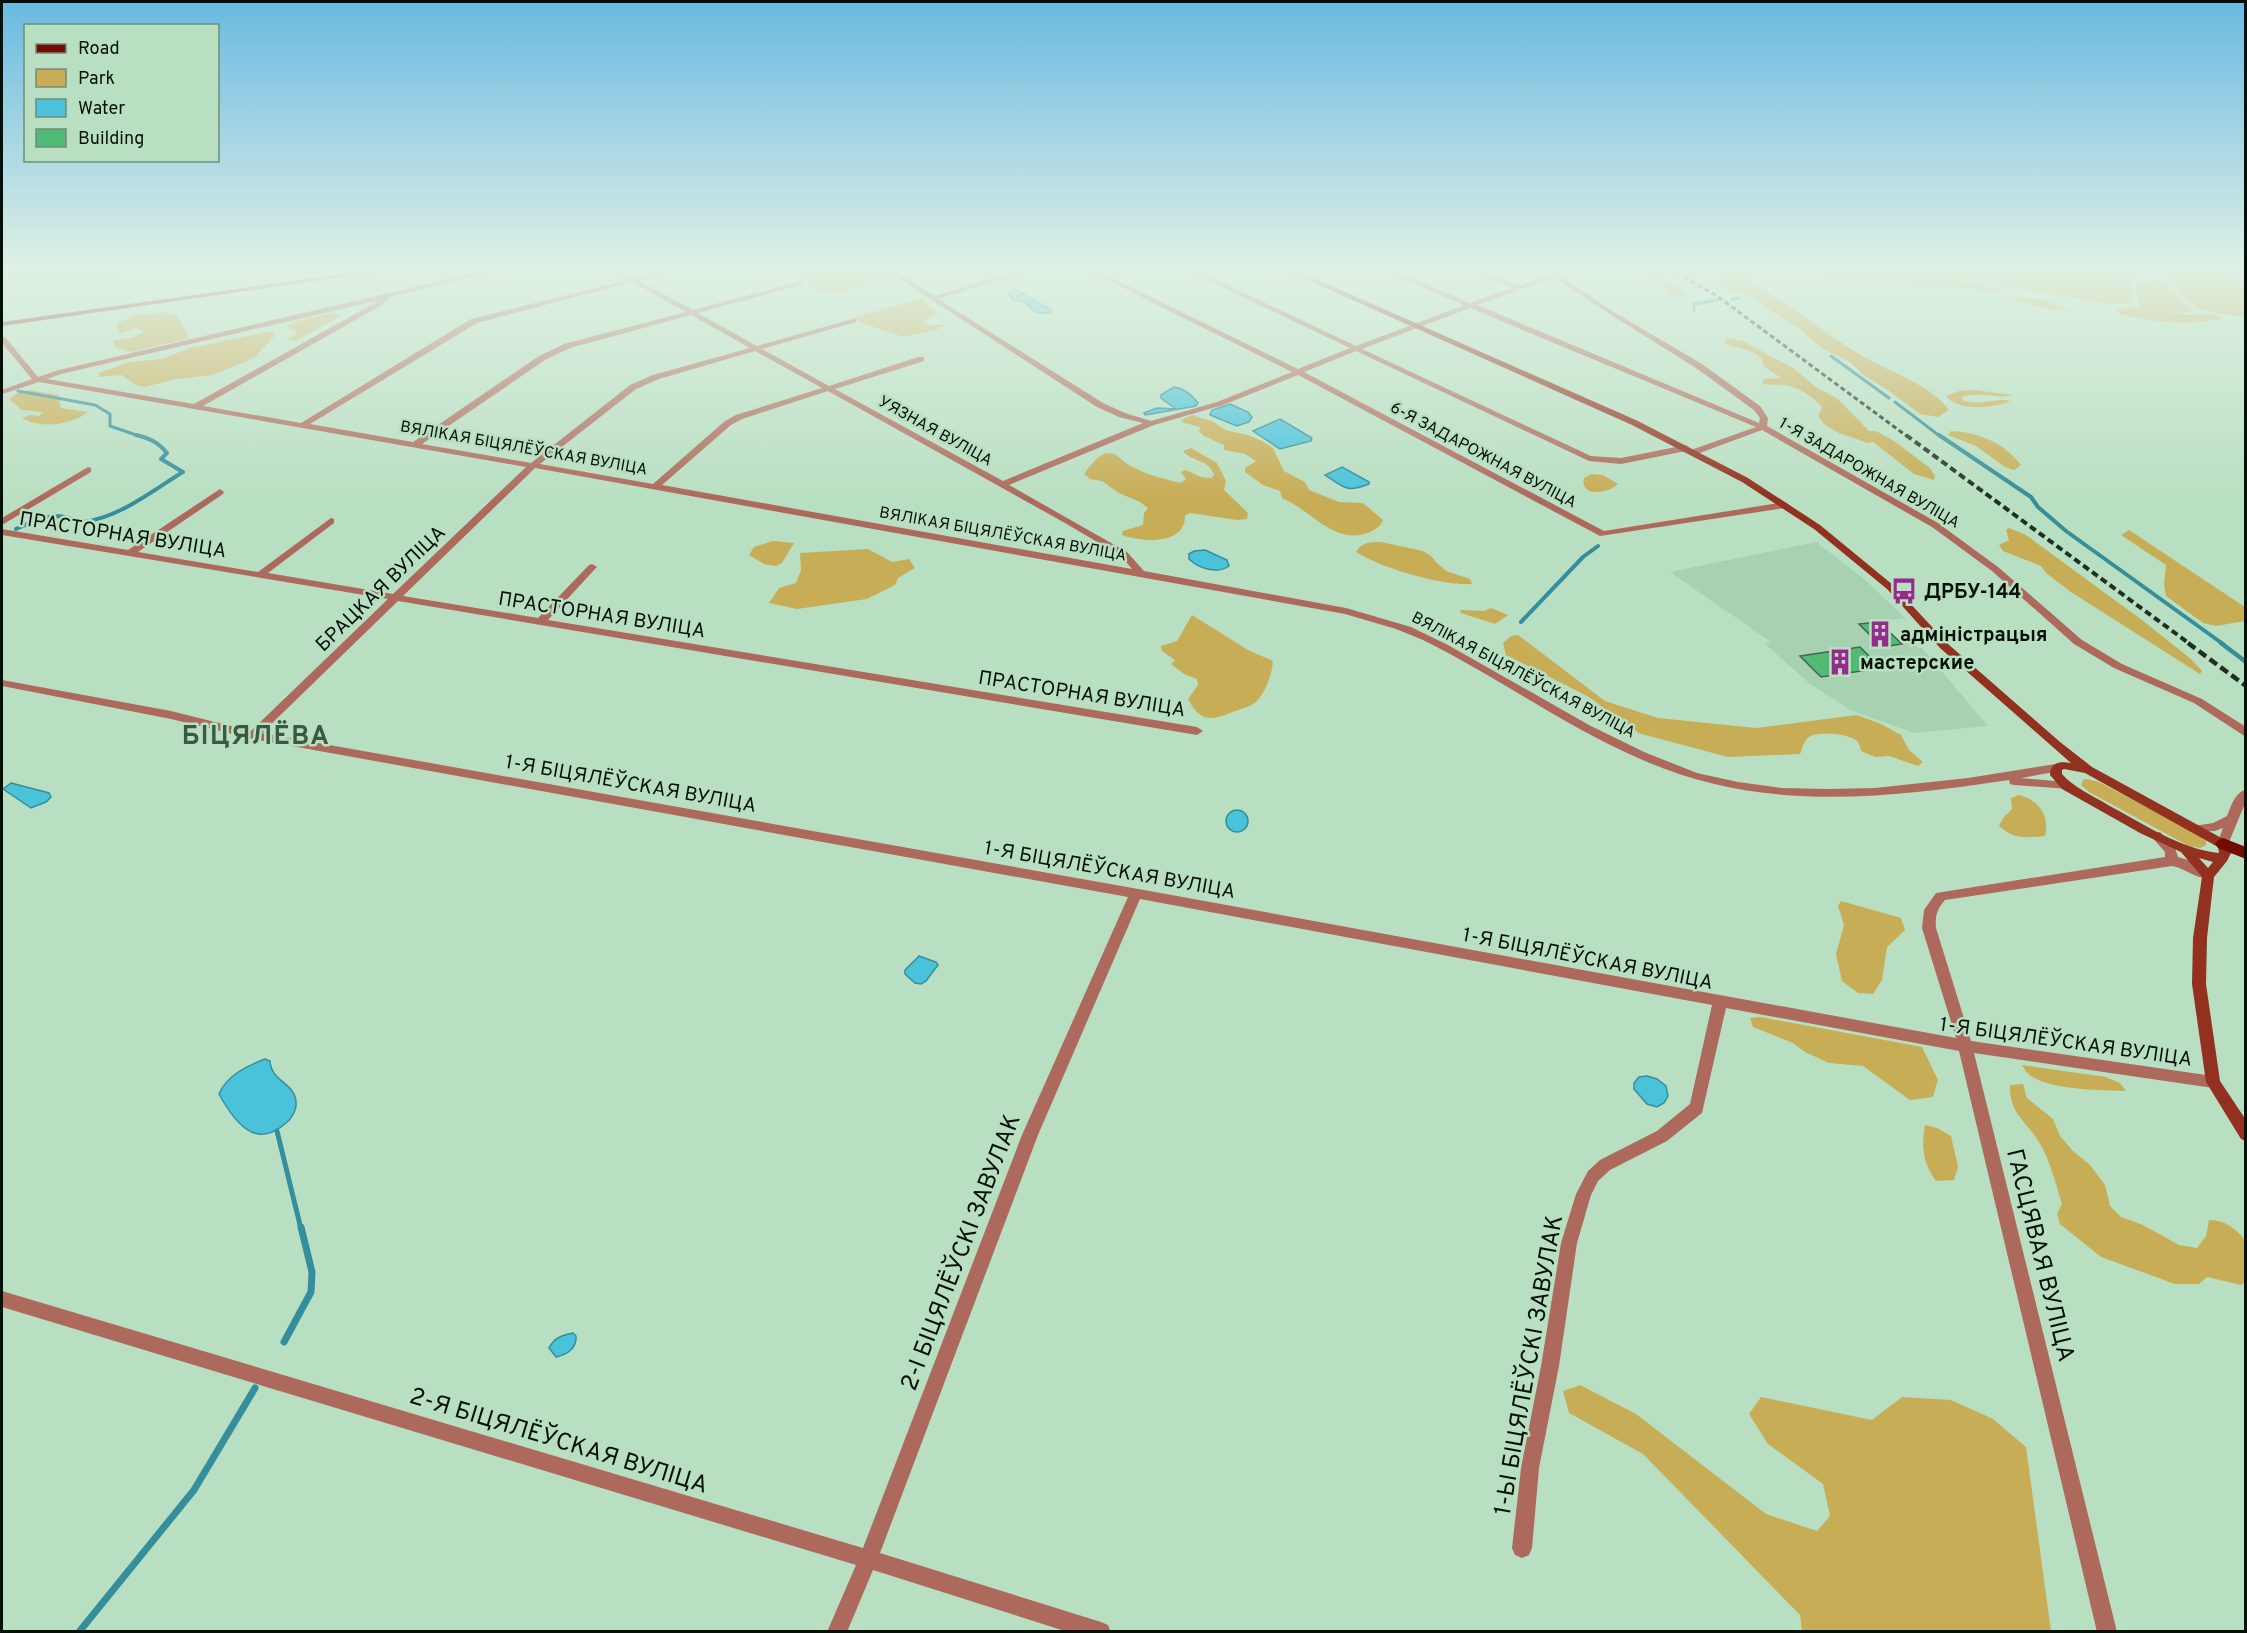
<svg xmlns="http://www.w3.org/2000/svg" width="2247" height="1633" font-family="Overpass,sans-serif">
  <style>
    .built { fill: #a7d2b2 }
    .green { fill: #c8ad57 }
    .water { fill: #4ac3da; stroke: #358e9b; stroke-width: 1.5 }
    .lines { fill: none; stroke-linecap: round; stroke-linejoin: round }
    .stream-far4 { stroke: #358e9b; stroke-width: 3 }
    .stream-far3 { stroke: #358e9b; stroke-width: 4 }
    .stream-far2 { stroke: #358e9b; stroke-width: 4.5 }
    .stream-far1 { stroke: #358e9b; stroke-width: 5 }
    .stream { stroke: #358e9b; stroke-width: 7 }
    .building { fill: #53b976; stroke: #42644b; stroke-width: 1.5 }
    .street { fill: #ad6a5c; fill-rule: evenodd }
    .secondary { fill: #923120; fill-rule: evenodd }
    .primary { fill: #700c00; fill-rule: evenodd }
    .rail-far2 { stroke: #1f2f23; stroke-width: 3; stroke-dasharray: 5 3; stroke-linecap: butt }
    .rail-far1 { stroke: #1f2f23; stroke-width: 4; stroke-dasharray: 7 4; stroke-linecap: butt }
    .rail { stroke: #1f2f23; stroke-width: 4.5; stroke-dasharray: 9 4.5; stroke-linecap: butt }
    .labels { text-anchor: middle; stroke-width: 5; stroke-linejoin: round; paint-order: stroke }
    .far-street-label { font-size: 16px; fill: #051108; stroke: #b9dfc2 }
    .street-label { font-size: 20px; fill: #051108; stroke: #b9dfc2 }
    .poi-label { font-size: 20px; font-weight: bold; fill: #051108; stroke: #b9dfc2; text-anchor: start }
    .near-street-label { font-size: 24px; fill: #051108; stroke: #b9dfc2 }
    .district-label { font-size: 26px; font-weight: bold; letter-spacing: 1.5px; fill: #395a42; stroke: #b9dfc2 }
  </style>
  <rect width="100%" height="100%" fill="#b9dfc2"/>
  <g class="built">
    <polygon points="2,269 183,269 2,287"/>
    <polygon points="1816,542 1863,578 1897,610 1905,618 1880,622 1902,644 1911,642 1918,648 1922,648 1988,726 1914,733 1850,710 1809,683 1765,644 1771,642 1670,572"/>
  </g>
  <g class="green">
    <polygon points="791,269 881,269 891,277 862,288 838,293 808,289 811,283"/>
    <polygon points="1633,269 1651,269 1686,293 1686,297 1669,294 1662,285"/>
    <path d="M 1713,269 L 1740,269 C 1757,286 1776,297 1796,310 C 1818,326 1840,343 1864,357 C 1892,373 1929,384 1949,410 L 1938,417 L 1920,414 L 1888,390 L 1864,375 L 1850,362 L 1822,348 L 1802,331 L 1745,294 L 1721,288 L 1721,277 Z"/>
    <polygon points="1758,269 1841,269 1903,279 1957,279 2001,289 1998,292 1870,283 1789,270"/>
    <polygon points="1869,269 2100,269 2143,279 2121,277 2131,284 2132,298 2129,303 2109,304 1938,275"/>
    <path d="M 2196,269 L 2223,272 L 2220,274 L 2245,280 L 2245,317 C 2209,311 2186,314 2171,275 L 2176,272 L 2208,271 Z"/>
    <path d="M 2157,279 C 2173,283 2180,303 2193,311 L 2185,313 L 2151,309 L 2186,315 L 2210,314 L 2222,318 C 2188,327 2153,322 2120,314 L 2117,309 L 2142,307 L 2138,304 L 2136,283 Z"/>
    <path d="M 2011,296 L 2041,299 L 2070,310 C 2057,312 2020,305 2011,296 Z"/>
    <polygon points="922,298 938,314 924,321 928,325 946,325 936,330 903,337 857,321 855,317"/>
    <polygon points="163,312 177,316 190,338 131,352 115,347 113,341 133,337 144,332 136,328 120,333 116,324 134,316"/>
    <polygon points="329,313 338,314 341,316 295,341 288,339 295,335 296,332 287,327 294,322"/>
    <polygon points="271,331 276,333 273,338 254,358 212,375 177,379 144,387 136,385 122,375 99,377 99,373 130,362 162,359 190,348"/>
    <path d="M 1726,338 L 1743,341 L 1793,368 L 1816,387 L 1838,399 L 1869,431 L 1876,431 L 1894,441 L 1930,468 L 1935,476 L 1934,480 L 1914,474 L 1873,442 L 1868,443 L 1839,433 L 1824,424 L 1818,416 L 1822,407 C 1814,397 1798,387 1785,385 C 1777,384 1770,386 1762,383 L 1764,379 L 1781,378 L 1764,366 C 1761,348 1738,350 1724,343 Z"/>
    <path d="M 30,390 L 58,395 L 61,408 L 88,412 C 73,425 39,429 22,418 L 31,415 L 39,416 L 43,412 L 22,410 L 9,399 L 18,393 Z"/>
    <path d="M 1974,390 L 2012,395 C 2001,400 1980,391 1962,397 L 1962,400 C 1979,407 1995,397 2011,401 C 1995,408 1958,412 1946,396 L 1959,391 Z"/>
    <path d="M 1192,415 L 1214,422 L 1225,430 L 1248,435 L 1262,441 L 1273,448 L 1284,471 L 1305,482 L 1309,490 L 1339,502 L 1363,503 L 1383,520 C 1381,526 1376,529 1370,532 C 1336,547 1311,510 1282,498 L 1280,491 L 1263,485 L 1245,472 L 1245,468 L 1256,461 L 1245,454 L 1224,450 L 1224,445 L 1204,436 L 1199,431 L 1201,427 L 1184,423 L 1181,420 Z"/>
    <path d="M 1951,431 C 1979,432 2004,443 2021,465 L 2014,470 L 2005,467 L 1976,446 L 1948,435 Z"/>
    <path d="M 1191,448 L 1217,463 L 1226,481 L 1224,490 L 1248,513 L 1247,519 L 1237,520 L 1190,513 L 1185,516 C 1185,546 1141,542 1122,535 L 1123,531 L 1143,525 L 1144,513 L 1148,508 L 1140,502 L 1119,493 L 1102,481 L 1090,479 L 1084,474 C 1091,466 1097,454 1109,453 C 1117,453 1120,459 1126,463 C 1142,474 1162,478 1180,483 L 1186,479 L 1181,472 L 1186,470 L 1201,477 L 1211,478 L 1214,475 C 1209,459 1192,462 1183,451 Z"/>
    <path d="M 1591,474 L 1603,475 L 1618,484 C 1610,493 1579,498 1584,478 Z"/>
    <polygon points="2009,528 2026,535 2142,620 2191,659 2202,671 2200,674 2071,592 2046,573 2041,566 2003,551 1999,545 2009,540 2006,530"/>
    <polygon points="2129,530 2245,607 2245,621 2216,626 2203,623 2166,596 2164,585 2166,565 2121,535"/>
    <polygon points="773,541 794,543 782,563 776,566 764,564 749,555 754,547"/>
    <path d="M 1381,542 L 1423,551 L 1431,556 L 1436,562 L 1446,571 L 1470,579 L 1472,584 C 1442,586 1381,568 1356,552 C 1361,542 1371,542 1381,542 Z"/>
    <polygon points="868,549 892,562 909,559 915,568 898,578 895,585 867,599 797,609 769,603 779,588 796,583 801,570 800,553"/>
    <polygon points="1491,608 1508,615 1495,624 1461,613 1460,610 1484,611"/>
    <path d="M 1192,615 L 1248,650 L 1273,661 C 1272,674 1266,691 1257,701 C 1252,706 1242,709 1235,711 C 1213,720 1201,724 1188,699 L 1198,685 L 1197,679 L 1184,674 L 1171,664 L 1175,660 L 1162,651 L 1161,646 L 1177,641 Z"/>
    <path d="M 1518,635 L 1605,701 L 1658,718 L 1756,728 L 1857,715 L 1881,724 L 1901,735 L 1909,750 L 1923,762 L 1918,766 L 1889,756 L 1875,757 L 1861,751 C 1861,749 1859,744 1858,742 C 1849,733 1819,731 1809,737 C 1804,740 1802,749 1800,754 L 1728,757 L 1638,733 L 1633,727 L 1620,720 L 1589,697 L 1506,655 L 1503,643 L 1511,636 Z"/>
    <polygon points="2087,779 2099,782 2197,834 2206,841 2206,845 2200,848 2187,845 2089,792 2081,785 2083,780"/>
    <path d="M 2019,795 C 2039,800 2050,816 2045,836 C 2027,838 2013,839 1999,826 L 2003,818 L 2012,809 L 2011,798 Z"/>
    <polygon points="1841,901 1901,918 1905,930 1887,947 1882,980 1873,994 1858,993 1842,981 1836,954 1844,925 1838,906"/>
    <polygon points="1760,1017 1922,1047 1938,1080 1933,1097 1910,1100 1863,1066 1829,1063 1805,1052 1793,1043 1753,1027 1750,1018"/>
    <path d="M 2022,1065 L 2106,1077 L 2120,1083 L 2126,1091 C 2101,1090 2052,1090 2031,1076 C 2027,1074 2024,1068 2022,1065 Z"/>
    <path d="M 2023,1084 L 2027,1098 L 2053,1119 L 2060,1136 L 2073,1151 L 2090,1165 L 2105,1185 L 2110,1206 L 2121,1217 L 2143,1225 L 2179,1245 L 2197,1248 L 2206,1236 L 2209,1220 C 2225,1220 2235,1228 2245,1240 L 2245,1282 L 2241,1285 L 2207,1277 L 2199,1284 L 2175,1284 L 2101,1257 L 2060,1224 L 2057,1214 L 2062,1204 C 2056,1185 2050,1160 2039,1142 C 2027,1122 2009,1114 2010,1085 Z"/>
    <path d="M 1925,1125 L 1937,1128 L 1951,1136 L 1958,1167 L 1954,1180 L 1936,1181 C 1923,1163 1921,1147 1925,1125 Z"/>
    <polygon points="1580,1385 1636,1414 1766,1514 1817,1531 1830,1516 1823,1484 1768,1444 1749,1414 1761,1397 1872,1420 1902,1397 1951,1400 1993,1419 2026,1447 2051,1631 1802,1631 1800,1615 1643,1454 1569,1413 1563,1391"/>
  </g>
  <g class="water">
    <path d="M 1013,289 C 1027,294 1037,304 1051,309 L 1050,313 L 1037,313 L 1024,302 L 1012,299 L 1008,292 Z"/>
    <path d="M 1174,387 C 1183,388 1192,395 1198,403 L 1196,406 L 1145,415 L 1144,413 L 1157,408 L 1176,409 L 1161,398 L 1161,395 Z"/>
    <polygon points="1230,404 1248,412 1252,417 1249,422 1237,426 1210,415 1212,410"/>
    <polygon points="1280,419 1312,438 1311,441 1280,449 1253,431"/>
    <path d="M 1342,467 L 1369,482 L 1369,484 C 1346,493 1345,488 1325,475 Z"/>
    <path d="M 1205,550 L 1227,560 L 1229,566 C 1218,574 1199,569 1189,559 L 1189,554 L 1194,551 Z"/>
    <polygon points="11,783 49,793 51,797 46,802 31,808 3,789"/>
    <circle cx="1237" cy="821" r="11"/>
    <polygon points="919,956 936,962 938,965 926,981 921,984 915,983 905,974 905,970"/>
    <path d="M 265,1059 L 270,1061 C 271,1082 296,1083 296,1103 C 297,1110 291,1119 286,1123 C 255,1151 234,1121 219,1094 C 227,1075 247,1066 265,1059 Z"/>
    <polygon points="1647,1076 1657,1079 1666,1086 1668,1096 1664,1103 1657,1107 1647,1104 1634,1089 1634,1083 1639,1077"/>
    <path d="M 573,1333 L 576,1336 C 577,1348 567,1355 556,1357 L 549,1348 C 554,1338 562,1335 573,1333 Z"/>
  </g>
  <g class="lines">
    <g class="stream-far4">
      <polyline points="1732,299 1739,298"/>
      <polyline points="1694,310 1694,304 1718,300"/>
      <polyline points="1831,356 1889,398"/>
      <polyline points="18,391 95,405 110,414 110,426 142,437"/>
      <polyline points="1895,402 1941,437"/>
    </g>
    <g class="stream-far3">
      <polyline points="1939,435 2031,497 2038,507 2066,531 2223,644"/>
      <path d="M 16,529 C 31,522 49,514 65,517 C 72,518 77,523 83,522 C 119,518 153,490 183,472 L 161,459 L 167,453 C 158,442 149,438 136,435"/>
      <polyline points="1521,622 1583,557 1598,546"/>
    </g>
    <polyline class="stream-far2" points="2221,643 2246,662"/>
    <polyline class="stream-far1" points="277,1131 301,1229"/>
    <g class="stream">
      <polyline points="284,1342 311,1292 312,1272 301,1227"/>
      <polyline points="79,1632 194,1490 255,1388"/>
    </g>
  </g>
  <g class="building">
    <polygon points="1879,622 1902,644 1882,647 1859,624"/>
    <polygon points="1860,647 1881,668 1821,677 1800,656"/>
  </g>
  <g class="lines">
    <g class="street">
      <path d="M 491,269 L 504,269 L 390,297 L 382,305 L 203,406 L 301,423 L 471,319 L 627,280 L 610,269 L 619,269 L 634,278 L 667,269 L 680,269 L 639,281 L 693,310 L 802,281 L 804,282 L 804,284 L 698,313 L 757,346 L 856,318 L 856,322 L 762,349 L 829,386 L 918,357 L 924,357 L 924,361 L 835,389 L 1003,481 L 1143,423 L 1119,417 L 1097,407 L 884,269 L 892,269 L 934,296 L 1024,269 L 1036,269 L 938,299 L 1103,403 L 1125,413 L 1151,421 L 1217,402 L 1292,372 L 1085,269 L 1094,269 L 1298,369 L 1350,348 L 1184,269 L 1193,269 L 1356,346 L 1464,305 L 1380,269 L 1390,269 L 1470,303 L 1512,288 L 1469,269 L 1479,269 L 1518,286 L 1553,274 L 1555,269 L 1562,269 L 1559,275 L 1612,311 L 1702,364 L 1760,406 L 1768,418 L 1767,426 L 1938,523 L 1998,567 L 2082,640 L 2122,664 L 2202,699 L 2246,727 L 2246,737 L 2194,703 L 2114,668 L 2074,644 L 1992,571 L 1932,527 L 1762,430 L 1697,454 L 1691,454 L 1691,450 L 1756,427 L 1470,308 L 1362,349 L 1591,456 L 1621,458 L 1686,445 L 1690,448 L 1686,451 L 1621,464 L 1589,461 L 1356,351 L 1304,372 L 1604,531 L 1785,502 L 1789,505 L 1785,508 L 1600,536 L 1298,375 L 1223,405 L 1154,425 L 1009,485 L 1127,552 L 1144,571 L 1346,608 L 1411,627 L 1448,645 L 1589,725 L 1644,752 L 1697,773 L 1738,782 L 1782,788 L 1828,789 L 1875,788 L 1968,778 L 2056,764 L 2062,768 L 2060,771 L 2021,778 L 2066,782 L 2070,783 L 2072,786 L 2070,789 L 2014,785 L 2010,784 L 2009,780 C 1881,799 1760,813 1638,758 C 1563,725 1496,676 1423,640 L 1396,629 L 1345,614 L 535,468 L 403,596 L 538,618 L 589,565 L 592,564 L 597,567 L 595,569 L 548,620 L 1197,727 L 1203,731 L 1197,735 L 398,601 L 262,733 L 1144,890 L 1956,1038 L 1922,928 L 1924,910 L 1936,893 L 2165,857 L 2165,852 L 2150,835 L 2152,832 L 2160,832 L 2175,848 L 2178,857 L 2188,860 L 2211,872 L 2213,875 L 2211,878 C 2199,881 2185,868 2172,866 L 1945,900 C 1937,909 1935,916 1936,928 L 1971,1041 L 2213,1076 L 2218,1078 L 2220,1082 L 2218,1086 L 2213,1088 L 1974,1053 L 2117,1632 L 2097,1632 L 1959,1051 L 1726,1008 L 1702,1113 L 1667,1141 L 1610,1170 L 1598,1181 L 1591,1195 L 1577,1243 L 1559,1366 L 1539,1468 L 1532,1548 L 1529,1555 L 1522,1558 L 1515,1555 L 1512,1548 L 1521,1468 L 1541,1366 L 1561,1243 L 1576,1194 L 1588,1171 L 1600,1160 L 1657,1131 L 1690,1104 L 1712,1005 L 1140,899 L 1038,1135 L 880,1553 L 1101,1622 L 1108,1625 L 1111,1632 L 1068,1632 L 873,1570 L 847,1632 L 827,1632 L 856,1565 L 2,1307 L 2,1291 L 863,1548 L 1022,1135 L 1128,897 L 253,739 L 171,719 L 2,686 L 2,680 L 171,711 L 251,731 L 388,599 L 2,535 L 2,529 L 128,550 L 220,489 L 224,492 L 223,494 L 138,552 L 258,572 L 331,518 L 334,519 L 334,523 L 268,573 L 393,594 L 526,467 L 39,382 L 2,394 L 2,390 L 32,379 L 2,343 L 2,337 L 5,337 L 38,377 L 59,370 ZM 1554,277 L 1608,313 L 1696,368 L 1754,410 L 1760,418 L 1759,423 L 1477,305 ZM 632,282 L 686,312 L 564,344 L 539,356 L 413,442 L 310,424 L 477,323 ZM 380,300 L 194,404 L 47,379 L 61,374 ZM 691,315 L 750,348 L 653,375 L 630,385 L 531,463 L 422,444 L 545,360 L 570,348 ZM 755,351 L 822,388 L 736,415 L 725,421 L 653,484 L 540,464 L 636,389 L 659,379 ZM 828,391 L 1065,523 L 1121,556 L 1132,569 L 662,485 L 731,425 L 742,419 Z"/>
      <polygon points="88,467 91,468 91,472 2,525 2,518"/>
      <path d="M 2246,789 L 2246,801 L 2227,847 L 2223,848 L 2217,844 L 2223,828 L 2215,831 L 2193,832 L 2191,829 L 2193,826 L 2213,823 L 2227,816 C 2231,806 2234,794 2246,789 Z"/>
    </g>
    <g class="secondary">
      <polygon points="378,269 398,269 2,326 2,322"/>
      <path d="M 1283,269 L 1293,269 L 1638,421 L 1748,478 L 1820,525 L 1893,585 L 1948,644 L 2060,742 L 2092,767 L 2227,841 L 2232,851 L 2227,861 L 2214,877 L 2207,938 L 2206,984 L 2220,1081 L 2246,1120 L 2246,1141 L 2241,1139 L 2206,1082 L 2192,984 L 2193,938 L 2202,877 L 2181,852 L 2140,833 L 2062,789 L 2050,775 C 2050,762 2060,761 2071,763 L 1940,648 L 1887,589 L 1814,529 L 1742,482 L 1632,425 ZM 2064,769 L 2085,773 L 2218,847 L 2219,853 C 2180,849 2142,823 2108,805 C 2092,795 2074,788 2062,774 L 2062,770 ZM 2199,858 L 2213,862 L 2208,868 Z"/>
    </g>
    <polygon class="primary" points="2223,838 2246,847 2246,859 2218,848 2215,844 2218,840"/>
    <polyline class="rail-far2" points="1670,269 1717,296 1908,437"/>
    <polyline class="rail-far1" points="1906,435 2190,644"/>
    <polyline class="rail" points="2188,643 2246,686"/>
  </g>
  <linearGradient id="sky" x2="0" y2="1"><stop stop-color="#69bae2"/><stop offset="0.54" stop-color="#e0f1e4"/><stop offset="1" stop-color="#e0f1e4" stop-opacity="0"/></linearGradient>
  <rect width="2247" height="498" fill="url(#sky)"/>
  <defs>
    <g id="bus-bare" transform="scale(2.07)"><path d="M-5-6H5V4H4V6H2V4H-2V6H-4V4H-5ZM-3.5-4V0h7V-4ZM-3.5 1.2v1.5H-2V1.2ZM2 1.2v1.5H3.5V1.2Z" fill="#972b8d" stroke="#b9dfc2" stroke-width="2.5" paint-order="stroke"/></g>
    <g id="building-bare" transform="scale(2.07)"><path d="M-4-6H4V6H1V3H-1V6H-4ZM-2.5-4.3h1.7v1.8h-1.7ZM.8-4.3h1.7v1.8H.8ZM-2.5-1h1.7V.8h-1.7ZM.8-1h1.7V.8H.8Z" fill="#972b8d" stroke="#b9dfc2" stroke-width="2.5" paint-order="stroke"/></g>
  </defs>
  <g fill-rule="evenodd">
    <use href="#bus-bare" x="1904" y="591"/>
    <use href="#building-bare" x="1880" y="634"/>
    <use href="#building-bare" x="1840" y="662"/>
  </g>
  <g class="labels">
    <g class="far-street-label">
      <text transform="translate(936 430) rotate(29)" y="6">УЯЗНАЯ ВУЛІЦА</text>
      <text transform="translate(524 447) rotate(10)" y="6">ВЯЛІКАЯ БІЦЯЛЁЎСКАЯ ВУЛІЦА</text>
      <text transform="translate(1484 454) rotate(28)" y="6">6-Я ЗАДАРОЖНАЯ ВУЛІЦА</text>
      <text transform="translate(1870 472) rotate(30)" y="6">1-Я ЗАДАРОЖНАЯ ВУЛІЦА</text>
      <text transform="translate(1003 533) rotate(10)" y="6">ВЯЛІКАЯ БІЦЯЛЁЎСКАЯ ВУЛІЦА</text>
      <text transform="translate(1524 674) rotate(28)" y="6">ВЯЛІКАЯ БІЦЯЛЁЎСКАЯ ВУЛІЦА</text>
    </g>
    <g class="street-label">
      <text transform="translate(123 534) rotate(9)" y="7">ПРАСТОРНАЯ ВУЛІЦА</text>
      <text transform="translate(380 588) rotate(-44)" y="7">БРАЦКАЯ ВУЛІЦА</text>
      <text transform="translate(602 614) rotate(9)" y="7">ПРАСТОРНАЯ ВУЛІЦА</text>
      <text transform="translate(1082 693) rotate(9)" y="7">ПРАСТОРНАЯ ВУЛІЦА</text>
      <text transform="translate(631 783) rotate(10)" y="7">1-Я БІЦЯЛЁЎСКАЯ ВУЛІЦА</text>
      <text transform="translate(1110 869) rotate(10)" y="7">1-Я БІЦЯЛЁЎСКАЯ ВУЛІЦА</text>
      <text transform="translate(1588 958) rotate(11)" y="7">1-Я БІЦЯЛЁЎСКАЯ ВУЛІЦА</text>
      <text transform="translate(2066 1041) rotate(8)" y="7">1-Я БІЦЯЛЁЎСКАЯ ВУЛІЦА</text>
    </g>
    <g class="poi-label">
      <text x="1924" y="598">ДРБУ-144</text>
      <text x="1900" y="641">адміністрацыя</text>
      <text x="1860" y="669">мастерские</text>
    </g>
    <g class="near-street-label">
      <text transform="translate(960 1252) rotate(-69)" y="8">2-І БІЦЯЛЁЎСКІ ЗАВУЛАК</text>
      <text transform="translate(2041 1255) rotate(76)" y="8">ГАСЦЯВАЯ ВУЛІЦА</text>
      <text transform="translate(1528 1365) rotate(-80)" y="8">1-Ы БІЦЯЛЁЎСКІ ЗАВУЛАК</text>
      <text transform="translate(559 1440) rotate(17)" y="8">2-Я БІЦЯЛЁЎСКАЯ ВУЛІЦА</text>
    </g>
    <g class="district-label">
      <text x="256" y="744">БІЦЯЛЁВА</text>
    </g>
  </g>
  <rect width="2247" height="1633" fill="none" stroke="#051108" stroke-width="6"/>
  <rect x="24" y="24" width="195" height="138" fill="#b9dfc2" stroke="#718d78" stroke-width="1.5"/>
  <rect x="36" y="44" width="30" height="9" fill="#700c00" stroke="#718d78" stroke-width="1.5"/>
  <text x="78" y="54" font-size="18" fill="#051108">Road</text>
  <rect x="36" y="69" width="30" height="18" fill="#c8ad57" stroke="#718d78" stroke-width="1.5"/>
  <text x="78" y="84" font-size="18" fill="#051108">Park</text>
  <rect x="36" y="99" width="30" height="18" fill="#4ac3da" stroke="#718d78" stroke-width="1.5"/>
  <text x="78" y="114" font-size="18" fill="#051108">Water</text>
  <rect x="36" y="129" width="30" height="18" fill="#53b976" stroke="#718d78" stroke-width="1.5"/>
  <text x="78" y="144" font-size="18" fill="#051108">Building</text>
</svg>
